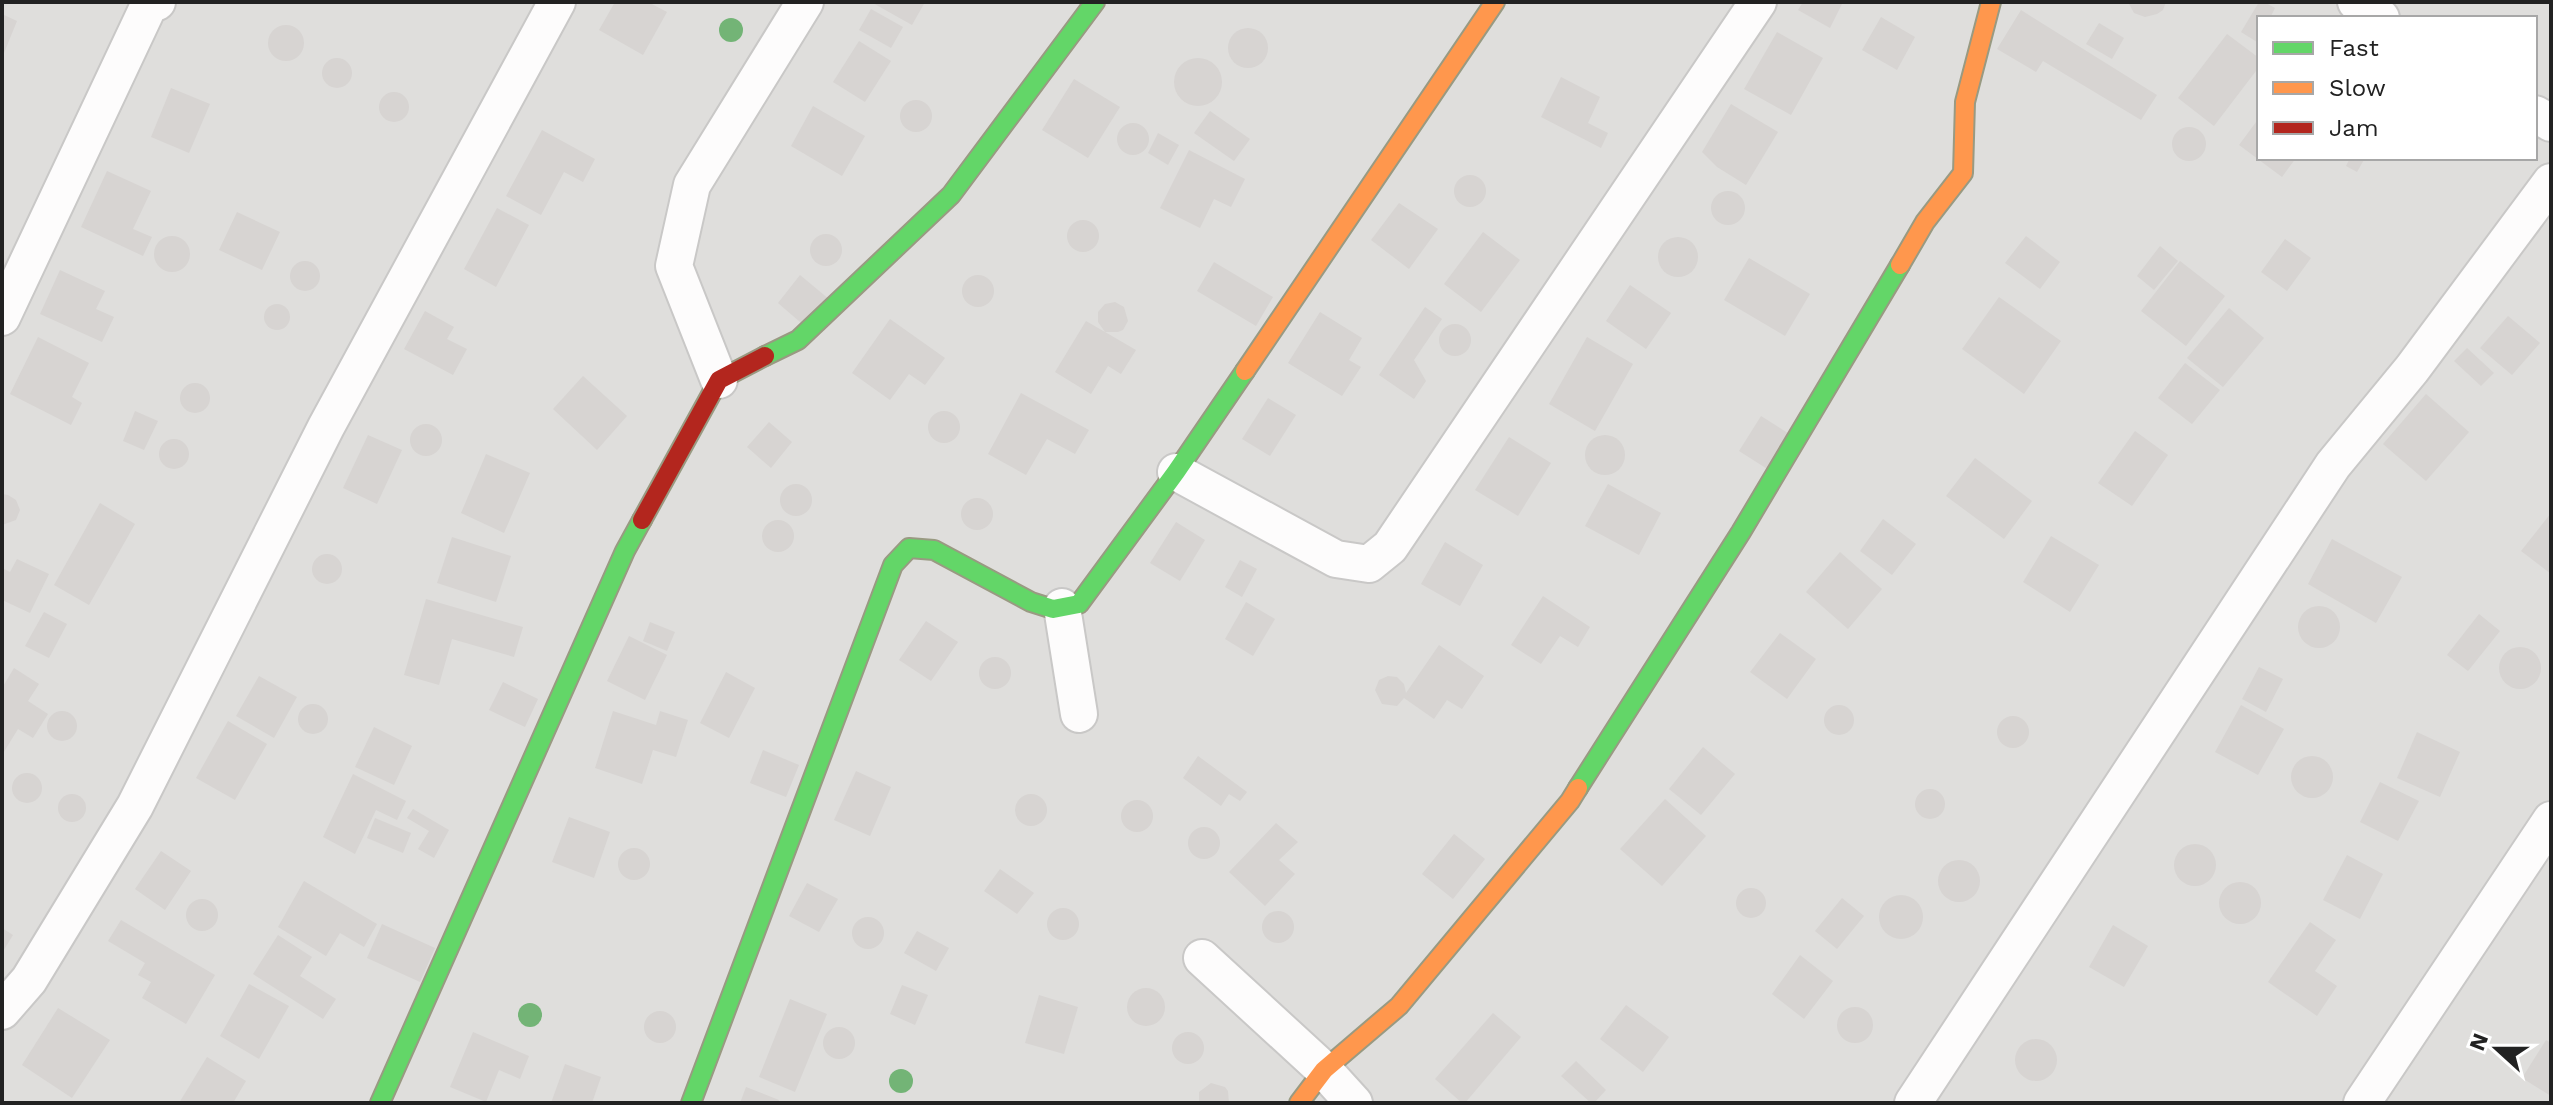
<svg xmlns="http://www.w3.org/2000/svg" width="2553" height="1105" font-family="'Work Sans',sans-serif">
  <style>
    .residential { fill: #dfdedc; fill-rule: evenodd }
    .building { fill: #d7d4d2 }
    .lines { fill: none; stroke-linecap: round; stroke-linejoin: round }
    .street-casing { stroke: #c9c8c7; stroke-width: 40 }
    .fast-casing { stroke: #999a82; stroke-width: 22 }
    .slow-casing { stroke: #999a82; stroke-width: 22 }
    .jam-casing { stroke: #999a82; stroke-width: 22 }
    .street { stroke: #fdfcfc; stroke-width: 36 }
    .fast { stroke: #63d668; stroke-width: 18 }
    .slow { stroke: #ff974d; stroke-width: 18 }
    .jam { stroke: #b3261e; stroke-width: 18 }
    .tree { fill: #73b476 }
  </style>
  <rect width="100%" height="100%" fill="#f0eeeb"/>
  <path class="residential" d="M 2,2 L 2551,2 L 2551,1103 L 2,1103 ZM 2259,18 L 2535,18 L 2535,158 L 2259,158 Z"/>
  <g class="building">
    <polygon points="615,2 648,2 667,12 643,55 599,30"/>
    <polygon points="871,2 925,2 912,25"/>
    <polygon points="1803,2 1843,2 1830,28 1798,10"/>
    <polygon points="2128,2 2166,2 2163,10 2157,14 2145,17 2134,13"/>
    <polygon points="2259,2 2264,2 2275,8 2270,18 2259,18 2257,42 2241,32"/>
    <polygon points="871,9 903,27 891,48 859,30"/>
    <polygon points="2021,10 2157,95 2141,120 2043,61 2036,72 1997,49"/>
    <polygon points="2,14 17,21 2,58"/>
    <polygon points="1881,17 1915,37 1897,70 1862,50"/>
    <polygon points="2099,23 2124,38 2112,59 2086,44"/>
    <circle cx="286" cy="43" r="18"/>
    <circle cx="1248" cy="48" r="20"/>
    <polygon points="1777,32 1823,58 1791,115 1744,89"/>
    <polygon points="2227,34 2259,58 2259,67 2214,126 2178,98"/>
    <polygon points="859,41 891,61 865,102 833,82"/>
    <circle cx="1198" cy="82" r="24"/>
    <circle cx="337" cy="73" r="15"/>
    <polygon points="1561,77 1600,97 1588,123 1608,133 1601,148 1541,117"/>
    <polygon points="1074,79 1120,107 1088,158 1042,130"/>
    <polygon points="171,88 210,104 189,153 151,137"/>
    <circle cx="394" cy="107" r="15"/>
    <circle cx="916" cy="116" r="16"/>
    <polygon points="1731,104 1778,132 1746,185 1717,167 1702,152"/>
    <polygon points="813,106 865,136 842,176 791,146"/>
    <polygon points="1210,111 1250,139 1234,161 1194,133"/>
    <polygon points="2259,118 2259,158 2296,158 2282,177 2239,145"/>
    <circle cx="1133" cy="139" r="16"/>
    <circle cx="2189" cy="144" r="17"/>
    <polygon points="542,130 595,159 583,182 564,172 541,215 506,196"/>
    <polygon points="1158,133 1179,145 1168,165 1148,153"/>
    <polygon points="1189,150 1245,179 1231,207 1214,199 1200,228 1160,208"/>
    <polygon points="2350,158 2365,158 2357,172 2346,166"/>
    <polygon points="107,171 151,191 133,229 152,237 143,256 81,227"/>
    <circle cx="1470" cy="191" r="16"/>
    <circle cx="1728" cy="208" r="17"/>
    <polygon points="1399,203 1438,229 1409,269 1371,240"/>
    <polygon points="497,208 529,225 496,287 464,269"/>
    <polygon points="237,212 280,232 262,270 219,250"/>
    <circle cx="1083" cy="236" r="16"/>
    <polygon points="1483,232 1520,260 1481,312 1444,284"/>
    <circle cx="826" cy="250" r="16"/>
    <circle cx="172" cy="254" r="18"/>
    <polygon points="2026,236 2060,262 2040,289 2005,263"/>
    <circle cx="1678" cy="257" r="20"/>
    <polygon points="2285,239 2311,258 2287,291 2261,272"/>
    <polygon points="2160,246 2178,261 2154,290 2137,276"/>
    <polygon points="1749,258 1810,294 1785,336 1724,300"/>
    <circle cx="305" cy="276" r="15"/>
    <polygon points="2180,261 2225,296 2186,346 2141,311"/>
    <polygon points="1214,262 1273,297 1256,326 1197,291"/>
    <polygon points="60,270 105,291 96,309 114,317 102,342 40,314"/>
    <polygon points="800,275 830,300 807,328 778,303"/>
    <circle cx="978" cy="291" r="16"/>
    <polygon points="1630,285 1671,313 1646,349 1606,321"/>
    <polygon points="1999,297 2061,341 2024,394 1962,349"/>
    <polygon points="1115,302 1124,307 1128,321 1123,330 1118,332 1105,332 1136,350 1121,374 1108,366 1091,394 1055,372 1086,321 1105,332 1098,322 1098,312 1105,304"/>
    <circle cx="277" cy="317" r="13"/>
    <polygon points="1425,307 1442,319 1414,360 1426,381 1414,399 1379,375"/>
    <polygon points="2229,308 2264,338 2223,387 2187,358"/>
    <polygon points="425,311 454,327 447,339 467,349 453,375 404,349"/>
    <polygon points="1320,312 1362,338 1349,360 1361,367 1342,396 1288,363"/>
    <polygon points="2508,316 2540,343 2512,375 2480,348"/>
    <polygon points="890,319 945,358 925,385 909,374 890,400 852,373"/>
    <circle cx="1455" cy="340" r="16"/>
    <polygon points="38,337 89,363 72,397 82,403 71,425 10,394"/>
    <polygon points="1587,337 1633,364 1595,431 1549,404"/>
    <polygon points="2467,348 2494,373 2481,386 2454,361"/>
    <polygon points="2185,363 2220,390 2192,424 2158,398"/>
    <polygon points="583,376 627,416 597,450 553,409"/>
    <circle cx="195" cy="398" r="15"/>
    <polygon points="1021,393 1089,430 1075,454 1047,439 1026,475 988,454"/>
    <polygon points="2426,394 2469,432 2426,481 2383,444"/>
    <polygon points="1268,398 1296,415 1270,456 1242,439"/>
    <polygon points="135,411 158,421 144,450 123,441"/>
    <circle cx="944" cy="427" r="16"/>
    <polygon points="1761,416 1794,437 1772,472 1739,451"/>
    <polygon points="769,422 792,442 771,468 747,447"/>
    <circle cx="426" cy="440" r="16"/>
    <polygon points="2135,431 2168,455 2132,506 2098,483"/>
    <polygon points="368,435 402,450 377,504 343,488"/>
    <circle cx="1605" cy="455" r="20"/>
    <polygon points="1509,437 1551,463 1518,516 1475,490"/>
    <circle cx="174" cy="454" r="15"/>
    <polygon points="486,454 530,473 504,533 461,513"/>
    <polygon points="1975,458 2032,501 2004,539 1946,496"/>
    <polygon points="1608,484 1661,513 1639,555 1585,526"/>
    <circle cx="796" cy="500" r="16"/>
    <polygon points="2,494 8,495 16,500 20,510 16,520 2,525"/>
    <circle cx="977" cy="514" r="16"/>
    <polygon points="100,503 135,524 89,605 54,585"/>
    <polygon points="2551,513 2551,574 2521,551"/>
    <polygon points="1883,519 1916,544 1892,575 1860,551"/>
    <circle cx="778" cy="536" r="16"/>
    <polygon points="1176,522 1205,540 1180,581 1150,563"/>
    <polygon points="2051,536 2099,565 2070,612 2023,582"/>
    <polygon points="452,537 511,556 496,602 437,583"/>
    <polygon points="2332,539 2402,577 2376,623 2308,584"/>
    <polygon points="1445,542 1483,565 1460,606 1421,584"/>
    <polygon points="1840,552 1882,589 1848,629 1806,592"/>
    <circle cx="327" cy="569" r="15"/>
    <polygon points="17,559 49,574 30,613 2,600 2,568 10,572"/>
    <polygon points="1240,560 1257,569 1242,597 1225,587"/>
    <polygon points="1543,596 1590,627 1578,647 1560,636 1541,664 1511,645"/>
    <polygon points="426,599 523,627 514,657 452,639 439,685 404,675"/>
    <polygon points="1246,602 1275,619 1253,656 1225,639"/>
    <circle cx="2319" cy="627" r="21"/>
    <polygon points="44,612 67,624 49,658 25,646"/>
    <polygon points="2479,614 2500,631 2468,671 2447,655"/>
    <polygon points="926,621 958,642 931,681 899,660"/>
    <polygon points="650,622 675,632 667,651 643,641"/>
    <polygon points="1780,633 1816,659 1787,699 1750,672"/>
    <polygon points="629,636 667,655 645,700 607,681"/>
    <polygon points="1439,645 1484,676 1462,709 1447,700 1434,719 1404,698 1397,706 1382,704 1375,690 1379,680 1388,676 1397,677 1404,684 1406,693"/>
    <circle cx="2520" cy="668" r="21"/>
    <circle cx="995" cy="673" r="16"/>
    <polygon points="2259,667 2283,679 2266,712 2242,699"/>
    <polygon points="14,668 39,684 28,701 48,714 33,738 18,729 2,755 2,688"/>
    <polygon points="726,672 755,688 729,738 700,723"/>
    <polygon points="259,676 297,697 274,738 236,716"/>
    <polygon points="503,682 538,699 525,727 489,710"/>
    <circle cx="313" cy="719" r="15"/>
    <circle cx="1839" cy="720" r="15"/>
    <polygon points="2241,705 2284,729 2258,775 2215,752"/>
    <circle cx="62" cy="726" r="15"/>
    <polygon points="613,711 656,725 660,711 688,720 676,757 653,750 642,784 595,768"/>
    <circle cx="2013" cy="732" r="16"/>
    <polygon points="228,721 267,744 235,800 196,778"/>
    <polygon points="374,727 412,746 394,785 355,767"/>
    <polygon points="2417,732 2460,752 2440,797 2397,778"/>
    <polygon points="1703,747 1735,774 1701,815 1669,789"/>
    <polygon points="763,750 799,765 786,797 750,783"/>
    <polygon points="1198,756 1247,792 1240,801 1229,794 1221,806 1183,778"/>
    <circle cx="2312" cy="777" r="21"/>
    <polygon points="856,771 891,787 870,836 834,820"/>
    <circle cx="27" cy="788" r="15"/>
    <polygon points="353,774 406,801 397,820 376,810 355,854 323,837"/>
    <polygon points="2380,782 2419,801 2398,841 2360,822"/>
    <circle cx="1930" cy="804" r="15"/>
    <circle cx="72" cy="808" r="14"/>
    <circle cx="1031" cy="810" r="16"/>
    <polygon points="1665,799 1706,836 1662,886 1620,849"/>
    <circle cx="1137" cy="816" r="16"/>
    <polygon points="413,809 449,830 434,858 418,849 429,831 407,818"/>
    <polygon points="569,817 610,832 594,878 552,862"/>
    <polygon points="375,818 411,833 403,853 367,838"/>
    <polygon points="1276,823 1298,842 1279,860 1295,874 1265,906 1229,872"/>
    <circle cx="1204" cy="843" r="16"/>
    <polygon points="1454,834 1485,859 1453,899 1422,874"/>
    <circle cx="2195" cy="865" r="21"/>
    <circle cx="634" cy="864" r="16"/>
    <polygon points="161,851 191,871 165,910 135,889"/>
    <polygon points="2347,855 2383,874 2360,919 2323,900"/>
    <circle cx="1959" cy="881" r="21"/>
    <polygon points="1000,869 1034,893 1017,914 984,891"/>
    <polygon points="304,881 377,924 364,947 340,933 326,956 278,927"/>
    <circle cx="2240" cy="903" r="21"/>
    <polygon points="807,883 838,899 819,932 789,916"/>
    <circle cx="1751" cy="903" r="15"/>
    <circle cx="1901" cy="917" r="22"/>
    <polygon points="1842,898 1864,916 1837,949 1815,931"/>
    <circle cx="202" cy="915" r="16"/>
    <circle cx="1063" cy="924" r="16"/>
    <circle cx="1278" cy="927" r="16"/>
    <circle cx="868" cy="933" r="16"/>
    <polygon points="121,920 215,975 186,1024 142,998 151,982 138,975 145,963 108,941"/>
    <polygon points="2310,922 2336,940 2315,971 2337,986 2317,1016 2268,982"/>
    <polygon points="382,924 435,948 420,982 367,958"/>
    <polygon points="2113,925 2148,946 2124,987 2089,967"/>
    <polygon points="2,928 13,935 2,953"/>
    <polygon points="917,931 949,948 936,971 904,953"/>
    <polygon points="278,935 312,957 300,976 336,999 323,1019 253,974"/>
    <polygon points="1800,955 1833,981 1804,1019 1772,994"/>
    <polygon points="249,984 289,1006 259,1059 220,1036"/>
    <polygon points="902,985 928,995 915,1025 890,1014"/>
    <circle cx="1146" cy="1007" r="19"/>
    <polygon points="1039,995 1078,1007 1064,1054 1025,1043"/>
    <polygon points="790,999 827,1014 795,1092 759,1077"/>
    <polygon points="1626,1005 1669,1037 1643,1072 1600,1039"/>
    <circle cx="1855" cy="1025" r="18"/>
    <polygon points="58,1008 110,1040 72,1098 22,1065"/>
    <circle cx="660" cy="1027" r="16"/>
    <polygon points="1493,1013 1521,1037 1465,1103 1462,1103 1435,1079"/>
    <circle cx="839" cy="1043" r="16"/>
    <polygon points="473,1032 529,1056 520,1079 499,1070 486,1102 450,1087"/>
    <circle cx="1188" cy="1048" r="16"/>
    <circle cx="2036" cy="1060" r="21"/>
    <polygon points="2546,1040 2551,1043 2551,1096 2522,1078"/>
    <polygon points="207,1057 246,1081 233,1103 179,1103"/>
    <polygon points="1576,1061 1606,1090 1594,1103 1591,1103 1561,1076"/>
    <polygon points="565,1064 601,1077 592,1103 551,1103"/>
    <polygon points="1211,1083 1225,1087 1228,1091 1229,1103 1199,1103 1199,1092"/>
    <polygon points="746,1087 779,1100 778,1103 740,1103"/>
  </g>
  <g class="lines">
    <g class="street-casing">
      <g id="street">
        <polyline points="2356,2 2381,18"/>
        <polyline points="2535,114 2551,123"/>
        <polyline points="2,317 150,3 157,2"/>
        <polyline points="719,380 674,266 692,185 805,2"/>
        <polyline points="1176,472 1336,559 1369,564 1390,547 1758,2"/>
        <polyline points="1062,607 1079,714"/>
        <polyline points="1202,958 1324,1070 1354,1103"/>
        <polyline points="2,1011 29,980 135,806 326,427 557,2"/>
        <polyline points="1913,1103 2333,465 2412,369 2551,182"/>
        <polyline points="2362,1103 2551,820"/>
      </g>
    </g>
    <g class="fast-casing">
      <g id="fast">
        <polyline points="765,356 798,340 951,195 1095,2"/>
        <polyline points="1578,788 1741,532 1900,265"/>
        <polyline points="380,1103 625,551 642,520"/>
        <polyline points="691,1103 893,565 909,548 934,550 1031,602 1053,609 1079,604 1176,472 1245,371"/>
      </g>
    </g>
    <g class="slow-casing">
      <g id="slow">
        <polyline points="1900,265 1925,222 1963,173 1965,102 1991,2"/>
        <polyline points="1245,371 1495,2"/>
        <polyline points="1299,1103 1324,1070 1399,1006 1570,801 1578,788"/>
      </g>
    </g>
    <g class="jam-casing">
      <polyline id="jam" points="642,520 719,380 765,356"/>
    </g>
    <use href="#street" class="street"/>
    <use href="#fast" class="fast"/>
    <use href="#slow" class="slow"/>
    <use href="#jam" class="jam"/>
  </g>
  <g class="tree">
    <circle cx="731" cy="30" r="12"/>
    <circle cx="530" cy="1015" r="12"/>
    <circle cx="901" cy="1081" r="12"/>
  </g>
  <rect width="2553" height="1105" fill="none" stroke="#222222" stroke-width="8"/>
  <rect x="2257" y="16" width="280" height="144" fill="#ffffff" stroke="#a7a7a7" stroke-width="2"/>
  <rect x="2273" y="42" width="40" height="12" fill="#63d668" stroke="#a7a7a7" stroke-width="2"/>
  <text x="2329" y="56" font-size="24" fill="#222222">Fast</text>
  <rect x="2273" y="82" width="40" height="12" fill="#ff974d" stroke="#a7a7a7" stroke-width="2"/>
  <text x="2329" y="96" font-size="24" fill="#222222">Slow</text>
  <rect x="2273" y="122" width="40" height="12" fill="#b3261e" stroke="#a7a7a7" stroke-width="2"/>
  <text x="2329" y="136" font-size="24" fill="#222222">Jam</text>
  <g transform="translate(2497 1049) rotate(291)" stroke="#ffffff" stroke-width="6" paint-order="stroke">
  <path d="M0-6L14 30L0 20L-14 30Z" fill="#222222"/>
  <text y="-12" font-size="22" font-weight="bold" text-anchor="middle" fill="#222222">N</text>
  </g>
</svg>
